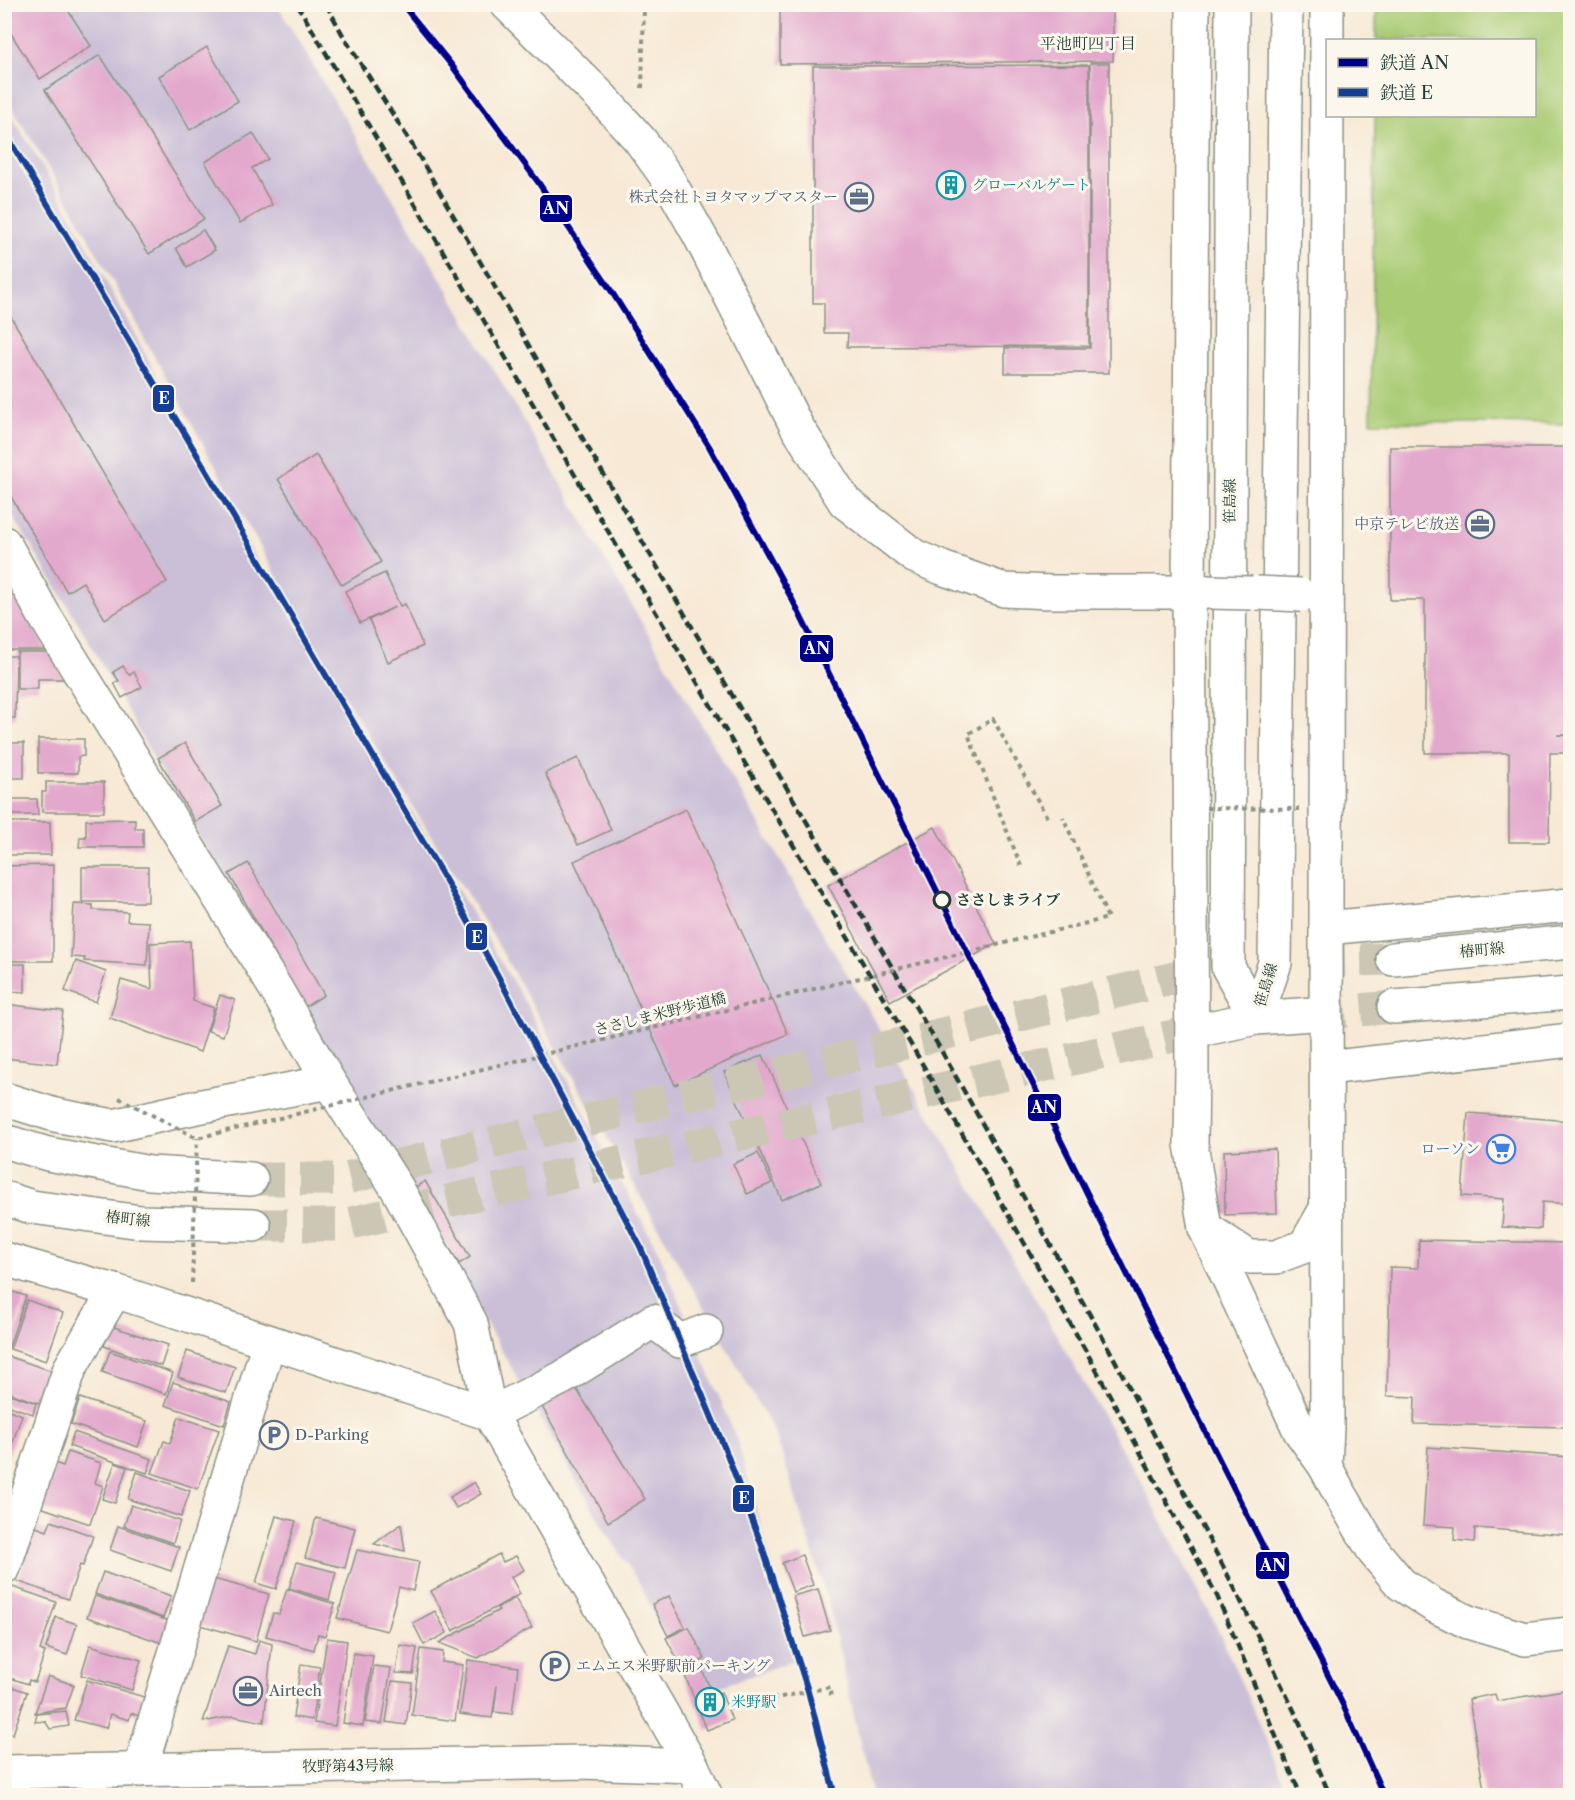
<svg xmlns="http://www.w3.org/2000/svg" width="1575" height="1800" font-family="'Libre Caslon Text','Noto Serif JP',serif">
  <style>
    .industrial { fill: #cabfd7 }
    .green { fill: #a9cb73; stroke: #648454; stroke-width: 1.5 }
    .building { fill: #e3a9cd }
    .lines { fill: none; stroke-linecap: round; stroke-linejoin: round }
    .minor-tunnel { stroke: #ccc7b5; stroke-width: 33; stroke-dasharray: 33 16; stroke-linecap: butt }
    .minor-casing { stroke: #8b9384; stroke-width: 36 }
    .path { stroke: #8b9384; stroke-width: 4; stroke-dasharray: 4.5 4.5; stroke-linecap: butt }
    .minor { stroke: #fff; stroke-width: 33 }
    .rail { stroke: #1f3d34; stroke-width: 4.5; stroke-dasharray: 9 4.5; stroke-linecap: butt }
    .minor-bridge-casing { stroke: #8b9384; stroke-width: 36; stroke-linecap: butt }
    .path-bridge { stroke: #8b9384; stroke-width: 4; stroke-dasharray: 4.5 4.5; stroke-linecap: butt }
    .minor-bridge { stroke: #fff; stroke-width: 33 }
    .rail-1-casing { stroke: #fbf7ec; stroke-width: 10 }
    .rail-2-casing { stroke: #fbf7ec; stroke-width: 10 }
    .rail-1 { stroke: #00008b; stroke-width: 6 }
    .rail-2 { stroke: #153f97; stroke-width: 6 }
    .stop-dot { fill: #fbf7ec; stroke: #1f3d34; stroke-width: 3 }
    .labels { text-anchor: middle; stroke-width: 6; stroke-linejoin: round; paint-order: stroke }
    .culture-label { font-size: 15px; fill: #0d838f; stroke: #fbf7ec; text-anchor: start }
    .service-label { font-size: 15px; fill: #4e5e75; stroke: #fbf7ec; text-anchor: start }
    .street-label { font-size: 15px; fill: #1f3d34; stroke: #fbf7ec }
    .stop-label { font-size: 15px; font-weight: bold; fill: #1f3d34; stroke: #fbf7ec; text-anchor: start }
    .shop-label { font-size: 15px; fill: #366cbe; stroke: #fbf7ec; text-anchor: end }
    .neighbourhood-label { font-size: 16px; fill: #1f3d34; stroke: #fbf7ec }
    .line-badge { stroke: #fbf7ec; stroke-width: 2 }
    .badge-label { font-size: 16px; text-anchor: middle; font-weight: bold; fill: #fff }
  </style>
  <rect width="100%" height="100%" fill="#fbf7ec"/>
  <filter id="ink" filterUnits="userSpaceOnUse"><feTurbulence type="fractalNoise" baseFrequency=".0167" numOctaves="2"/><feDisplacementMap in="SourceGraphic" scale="12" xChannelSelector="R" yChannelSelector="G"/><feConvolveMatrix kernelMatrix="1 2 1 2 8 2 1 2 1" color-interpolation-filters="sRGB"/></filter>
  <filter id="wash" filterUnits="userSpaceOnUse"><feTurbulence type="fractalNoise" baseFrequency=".008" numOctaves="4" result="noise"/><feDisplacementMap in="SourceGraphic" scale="24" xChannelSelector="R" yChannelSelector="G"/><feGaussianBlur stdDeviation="1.35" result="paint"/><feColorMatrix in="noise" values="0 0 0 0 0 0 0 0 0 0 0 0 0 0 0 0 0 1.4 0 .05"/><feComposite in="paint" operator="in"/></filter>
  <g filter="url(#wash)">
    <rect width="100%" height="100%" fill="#f7e9d5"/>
    <g class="industrial">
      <polygon points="5,5 277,5 441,279 973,1190 1147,1493 1215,1623 1272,1753 1287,1795 872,1795 829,1605 776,1435 494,938 328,669 66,197 5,96"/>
      <polygon points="5,104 62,199 251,551 384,766 528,1007 660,1255 737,1440 797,1659 719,1687 694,1698 640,1584 605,1530 436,1237 165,779 86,636 5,503"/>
    </g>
    <polygon class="green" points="1376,5 1570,5 1570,424 1371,422 1375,116 1534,116 1534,40 1376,40"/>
    <g id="blocks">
      <g class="building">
        <polygon points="4,4 64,4 91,46 40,79 4,23"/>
        <polygon points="780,5 1113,5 1113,61 780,64"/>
        <polygon points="207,47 238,101 190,130 159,76"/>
        <polygon points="100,55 204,219 149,254 45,90"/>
        <polygon points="1090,63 1109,63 1109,373 1005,373 1005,348 1090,348"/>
        <polygon points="1089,65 1089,346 847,347 848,333 824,333 824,303 813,303 813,66"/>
        <polygon points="253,133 268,159 252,168 272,205 240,223 205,162"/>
        <polygon points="203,230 215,250 187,267 176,248"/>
        <polygon points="4,305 167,582 105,619 83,582 67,592 4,485"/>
        <polygon points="1390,447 1570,447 1570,735 1557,735 1570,736 1570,753 1550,753 1549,842 1509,842 1509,753 1425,753 1425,600 1390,600"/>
        <polygon points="316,455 381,562 342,585 278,479"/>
        <polygon points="385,573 400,606 405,604 423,646 388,662 369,620 395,607 360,623 345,591"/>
        <polygon points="4,592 14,592 47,650 4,650"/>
        <polygon points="17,652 51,652 64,679 38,679 38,689 17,689"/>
        <polygon points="4,656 16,656 15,718 4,718"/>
        <polygon points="123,666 129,675 134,672 142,687 122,698 114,683 119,681 113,672"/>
        <polygon points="38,739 84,739 84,756 78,757 78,773 38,773"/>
        <rect x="4" y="743" width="20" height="35"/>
        <polygon points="185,743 222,806 195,822 158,758"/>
        <polygon points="578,758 611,830 578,845 545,773"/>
        <polygon points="46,782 104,782 104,812 42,812 42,792 46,792"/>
        <polygon points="4,799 37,799 38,815 4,815"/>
        <polygon points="686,809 788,1034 675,1085 574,861"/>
        <polygon points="135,819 135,828 143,828 143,847 79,847 80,837 86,837 86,820"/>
        <polygon points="4,822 50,822 51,855 4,855"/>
        <polygon points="935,827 996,944 890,1001 828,885"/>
        <polygon points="248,863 324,995 305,1007 229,874"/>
        <polygon points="53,865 53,961 4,961 4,866"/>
        <rect x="82" y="867" width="66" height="35"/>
        <polygon points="74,904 93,905 93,910 128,912 127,921 149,922 147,965 84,961 85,958 71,957"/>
        <polygon points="190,941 193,1001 214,1008 200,1052 110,1018 121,980 152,989 150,943"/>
        <polygon points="76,961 106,972 96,1002 65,991"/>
        <polygon points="4,964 25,964 25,992 4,991"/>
        <polygon points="220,995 235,1000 223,1036 208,1031"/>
        <polygon points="4,1004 63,1011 57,1064 4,1058"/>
        <polygon points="763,1055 821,1183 782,1200 724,1072"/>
        <polygon points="1468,1113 1570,1121 1570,1204 1542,1202 1541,1229 1502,1227 1504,1199 1462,1196"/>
        <polygon points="1275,1149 1277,1213 1225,1215 1224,1151"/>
        <polygon points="758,1153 772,1183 747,1194 733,1164"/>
        <polygon points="425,1181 470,1257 459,1264 414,1188"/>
        <polygon points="1419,1240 1570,1243 1570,1427 1414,1424 1415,1397 1387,1396 1390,1267 1418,1268"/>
        <polygon points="4,1289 26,1296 7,1352 4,1352"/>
        <polygon points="27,1300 63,1313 46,1361 10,1349"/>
        <polygon points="111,1326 168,1345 161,1366 104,1346"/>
        <polygon points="110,1351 173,1373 166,1394 102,1372"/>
        <polygon points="187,1351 235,1367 226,1393 178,1377"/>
        <polygon points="4,1355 52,1371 41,1404 4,1391"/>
        <polygon points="173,1382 231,1402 224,1425 165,1405"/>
        <polygon points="574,1385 645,1499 608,1522 540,1403"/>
        <polygon points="4,1392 36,1403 33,1414 4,1404"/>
        <polygon points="80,1398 147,1421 138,1447 71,1424"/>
        <polygon points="4,1408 22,1415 5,1465 4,1464"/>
        <polygon points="179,1417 219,1430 198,1489 152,1473 164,1441 170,1443"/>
        <polygon points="74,1432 152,1459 147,1473 69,1446"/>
        <polygon points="1428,1447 1570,1457 1570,1535 1475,1528 1474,1542 1454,1540 1455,1527 1423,1525"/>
        <polygon points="68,1452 101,1463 95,1483 103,1486 90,1524 37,1506 52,1462 63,1466"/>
        <polygon points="115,1463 127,1467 115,1503 102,1499"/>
        <polygon points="137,1472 190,1491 181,1517 128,1499"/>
        <polygon points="474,1482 481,1494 456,1508 450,1497"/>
        <polygon points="131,1505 180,1521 173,1543 124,1526"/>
        <polygon points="276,1516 296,1521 276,1589 256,1583"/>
        <polygon points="316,1518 355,1528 345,1568 305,1558"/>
        <polygon points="51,1521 93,1536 83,1566 80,1565 68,1599 17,1581 36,1527 47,1531"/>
        <polygon points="401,1524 405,1551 374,1544"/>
        <polygon points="118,1526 179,1547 171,1571 110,1550"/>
        <polygon points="357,1550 419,1562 413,1591 399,1587 387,1631 337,1618"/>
        <polygon points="499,1554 503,1562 516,1556 524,1570 511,1577 520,1594 453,1631 431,1591"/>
        <polygon points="802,1555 813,1585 793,1592 782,1563"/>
        <polygon points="297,1562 336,1572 329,1600 289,1588"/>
        <polygon points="103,1572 171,1596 163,1618 95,1594"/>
        <polygon points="210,1578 269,1594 256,1641 197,1624"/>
        <polygon points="7,1585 56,1602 40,1650 45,1652 35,1682 29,1680 28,1684 4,1676 4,1592"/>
        <polygon points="287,1589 335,1604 325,1636 318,1634 314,1650 266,1636 273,1613 279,1614"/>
        <polygon points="818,1589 830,1630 805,1637 793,1596"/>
        <polygon points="95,1596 172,1622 165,1644 87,1617"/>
        <polygon points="669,1596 685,1627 668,1636 652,1604"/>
        <polygon points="515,1598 532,1628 478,1658 439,1643 499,1610 497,1608"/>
        <polygon points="435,1611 447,1633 424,1645 413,1623"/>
        <polygon points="56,1617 77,1624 67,1655 46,1648"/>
        <polygon points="689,1627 705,1659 683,1670 666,1638"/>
        <polygon points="327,1638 347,1641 335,1726 314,1723"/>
        <polygon points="259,1640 272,1644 264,1722 233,1716 203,1722 228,1646 255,1654"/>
        <polygon points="90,1645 141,1660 132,1690 81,1675"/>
        <polygon points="400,1645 417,1648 413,1674 396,1673"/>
        <polygon points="421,1649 443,1652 442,1662 463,1665 455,1721 412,1715"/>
        <polygon points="353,1653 373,1656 363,1726 343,1723"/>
        <polygon points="468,1660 518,1667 512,1714 494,1712 497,1685 492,1718 460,1714"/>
        <polygon points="301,1664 320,1667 312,1720 293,1717"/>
        <polygon points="700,1664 713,1696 721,1692 732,1720 707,1730 683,1671"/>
        <polygon points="374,1666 391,1668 382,1724 365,1722"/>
        <polygon points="48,1676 74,1685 66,1708 35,1713"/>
        <polygon points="87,1680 144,1697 139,1716 131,1713 129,1720 110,1714 106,1728 74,1720"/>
        <polygon points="392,1681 412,1683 406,1725 386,1722"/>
        <polygon points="4,1684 27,1692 13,1734 4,1731"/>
        <polygon points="1570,1689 1570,1796 1485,1796 1469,1699 1495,1694 1497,1701"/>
        <polygon points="66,1711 69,1726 50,1729 45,1721 35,1722 37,1714"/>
      </g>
    </g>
  </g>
  <g filter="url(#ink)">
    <use href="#blocks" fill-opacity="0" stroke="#8b9384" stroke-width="1.5"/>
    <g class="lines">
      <g class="minor-tunnel">
        <polyline points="1312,961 1393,959"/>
        <polyline points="1313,1014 1394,1007"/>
        <polyline points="251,1179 342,1179 1207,970"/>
        <polyline points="254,1225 342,1225 1209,1028"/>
      </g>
      <g class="minor-casing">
        <g id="minor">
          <polyline points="507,4 601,97 640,140 666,176 701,238 797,427 845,502 914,556 942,568 1004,590 1051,592 1207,592"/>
          <polyline points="1193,4 1189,591 1192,1065 1191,1144 1205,1228 1300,1431 1325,1466 1340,1494 1375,1553 1401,1584 1433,1605 1468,1622 1525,1639 1570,1634"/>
          <polyline points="1232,4 1228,967 1256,1018"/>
          <polyline points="4,543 44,615 276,989 329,1082 397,1188 471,1323 490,1414 692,1766 706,1796"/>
          <polyline points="1326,928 1570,905"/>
          <polyline points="1393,959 1570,942"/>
          <polyline points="1394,1007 1570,993"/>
          <polyline points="1256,1018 1275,963 1286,4"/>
          <polyline points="1209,1028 1256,1018 1313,1014"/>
          <polyline points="1327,1068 1570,1040"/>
          <polyline points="4,1099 55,1115 113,1126 197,1107 329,1082"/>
          <polyline points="4,1141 48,1154 150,1173 251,1179"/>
          <polyline points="4,1198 32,1207 141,1222 254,1225"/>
          <polyline points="1205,1228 1249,1257 1276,1257 1305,1246 1326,1209"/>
          <polyline points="4,1259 115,1291 490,1414 562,1378 653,1321 680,1341 706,1331"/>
          <polyline points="1325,1466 1327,1428 1326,928 1327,4"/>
          <polyline points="4,1567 70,1368 115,1291"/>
          <polyline points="140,1770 269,1342"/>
          <polyline points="4,1772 583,1762 692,1766"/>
        </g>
      </g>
      <g class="path">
        <polyline points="642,88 644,4"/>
        <polyline points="1021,866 968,734 993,719 1049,821"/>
        <polyline points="728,1708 830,1687 831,1696"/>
      </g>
      <use href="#minor" class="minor"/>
      <g class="rail">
        <polyline points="297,4 920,1060 1091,1360 1217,1596 1301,1796"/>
        <polyline points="326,4 345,39 413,146 695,632 942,1052 1108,1347 1235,1589 1299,1721 1330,1796"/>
      </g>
      <g class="minor-bridge-casing">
        <g id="minor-bridge">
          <polyline points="1207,592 1252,593"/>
          <polyline points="1257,593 1301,595"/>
        </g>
      </g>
      <g class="path-bridge">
        <polyline points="1206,808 1299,809"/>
        <polyline points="119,1098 197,1138 1108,918 1063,817"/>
        <polyline points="192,1283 197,1138"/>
      </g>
      <use href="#minor-bridge" class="minor-bridge"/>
      <g class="rail-1-casing">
        <polyline id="rail-1" points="402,4 453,67 538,182 610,289 709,446 793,601 1216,1453 1343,1705 1384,1796"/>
      </g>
      <g class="rail-2-casing">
        <polyline id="rail-2" points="4,131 205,468 446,881 498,976 640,1246 725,1449 762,1546 808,1691 835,1796"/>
      </g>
      <use href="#rail-1" class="rail-1"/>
      <use href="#rail-2" class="rail-2"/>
    </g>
  </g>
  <defs>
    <g id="building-ring" transform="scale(1.5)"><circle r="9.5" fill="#fbf7ec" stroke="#0f9aa8" stroke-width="1.5"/><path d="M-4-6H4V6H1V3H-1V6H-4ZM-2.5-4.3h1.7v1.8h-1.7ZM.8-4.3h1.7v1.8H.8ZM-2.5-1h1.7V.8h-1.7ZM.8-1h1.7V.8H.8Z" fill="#0f9aa8"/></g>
    <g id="office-ring" transform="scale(1.5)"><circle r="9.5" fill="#fbf7ec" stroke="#5c6f8a" stroke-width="1.5"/><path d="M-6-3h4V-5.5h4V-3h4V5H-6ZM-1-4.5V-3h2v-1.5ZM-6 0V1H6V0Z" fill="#5c6f8a"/></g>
    <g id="supermarket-ring" transform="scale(1.5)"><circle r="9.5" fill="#fbf7ec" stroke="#3f7fe0" stroke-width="1.5"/><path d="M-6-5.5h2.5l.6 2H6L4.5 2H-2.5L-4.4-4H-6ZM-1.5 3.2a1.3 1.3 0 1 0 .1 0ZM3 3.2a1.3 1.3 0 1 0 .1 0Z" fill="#3f7fe0"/></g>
    <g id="parking-ring" transform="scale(1.5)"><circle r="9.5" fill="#fbf7ec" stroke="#5c6f8a" stroke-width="1.5"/><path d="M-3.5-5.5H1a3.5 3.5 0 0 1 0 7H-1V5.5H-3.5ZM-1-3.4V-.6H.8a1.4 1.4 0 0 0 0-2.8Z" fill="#5c6f8a"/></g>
  </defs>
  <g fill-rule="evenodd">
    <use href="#building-ring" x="951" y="185"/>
    <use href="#office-ring" x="859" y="197"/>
    <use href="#office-ring" x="1480" y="524"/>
    <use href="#supermarket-ring" x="1501" y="1149"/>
    <use href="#parking-ring" x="274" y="1435"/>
    <use href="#parking-ring" x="555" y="1666"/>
    <use href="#office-ring" x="248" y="1691"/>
    <use href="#building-ring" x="710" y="1702"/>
  </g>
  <circle class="stop-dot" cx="942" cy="900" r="8"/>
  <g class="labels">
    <g class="culture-label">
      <text x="972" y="190">グローバルゲート</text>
      <text x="731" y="1707">米野駅</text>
    </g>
    <g class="service-label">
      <text x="838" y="202" text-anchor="end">株式会社トヨタマップマスター</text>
      <text x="1459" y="529" text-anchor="end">中京テレビ放送</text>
      <text x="295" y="1440">D-Parking</text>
      <text x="576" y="1671">エムエス米野駅前パーキング</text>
      <text x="269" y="1696">Airtech</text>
    </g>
    <g class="street-label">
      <text transform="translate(1230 501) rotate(-90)" y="5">笹島線</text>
      <text transform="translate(1482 950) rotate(-5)" y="5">椿町線</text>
      <text transform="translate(1266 985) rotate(-73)" y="5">笹島線</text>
      <text transform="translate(660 1014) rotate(-14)" y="5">ささしま米野歩道橋</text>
      <text transform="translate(128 1219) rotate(6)" y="5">椿町線</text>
      <text transform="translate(348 1766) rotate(-1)" y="5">牧野第43号線</text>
    </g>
    <g class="stop-label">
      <text x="956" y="905">ささしまライブ</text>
    </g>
    <g class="shop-label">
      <text x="1480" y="1154">ローソン</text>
    </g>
    <g class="neighbourhood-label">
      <text x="1088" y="49">平池町四丁目</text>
    </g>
  </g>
  <g class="line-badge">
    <rect x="539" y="194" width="34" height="29" rx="6" fill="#00008b"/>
    <rect x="152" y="384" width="23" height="29" rx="6" fill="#153f97"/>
    <rect x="799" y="634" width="35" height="29" rx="6" fill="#00008b"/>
    <rect x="465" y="922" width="23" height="29" rx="6" fill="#153f97"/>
    <rect x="1027" y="1093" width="35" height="29" rx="6" fill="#00008b"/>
    <rect x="732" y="1484" width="23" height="29" rx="6" fill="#153f97"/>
    <rect x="1255" y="1551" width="35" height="29" rx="6" fill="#00008b"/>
  </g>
  <g class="badge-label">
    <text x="556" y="214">AN</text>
    <text x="164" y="404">E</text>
    <text x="817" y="654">AN</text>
    <text x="477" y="943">E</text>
    <text x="1044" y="1113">AN</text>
    <text x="744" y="1504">E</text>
    <text x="1273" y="1571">AN</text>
  </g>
  <rect width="1575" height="1800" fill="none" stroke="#fbf7ec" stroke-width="24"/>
  <rect x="1326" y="39" width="210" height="78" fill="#fbf7ec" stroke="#a3ada2" stroke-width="1.5"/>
  <rect x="1338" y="58" width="30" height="9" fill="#00008b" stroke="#a3ada2" stroke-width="1.5"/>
  <text x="1380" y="69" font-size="18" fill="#1f3d34">鉄道 AN</text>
  <rect x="1338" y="88" width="30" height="9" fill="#153f97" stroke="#a3ada2" stroke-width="1.5"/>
  <text x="1380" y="99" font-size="18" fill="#1f3d34">鉄道 E</text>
</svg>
